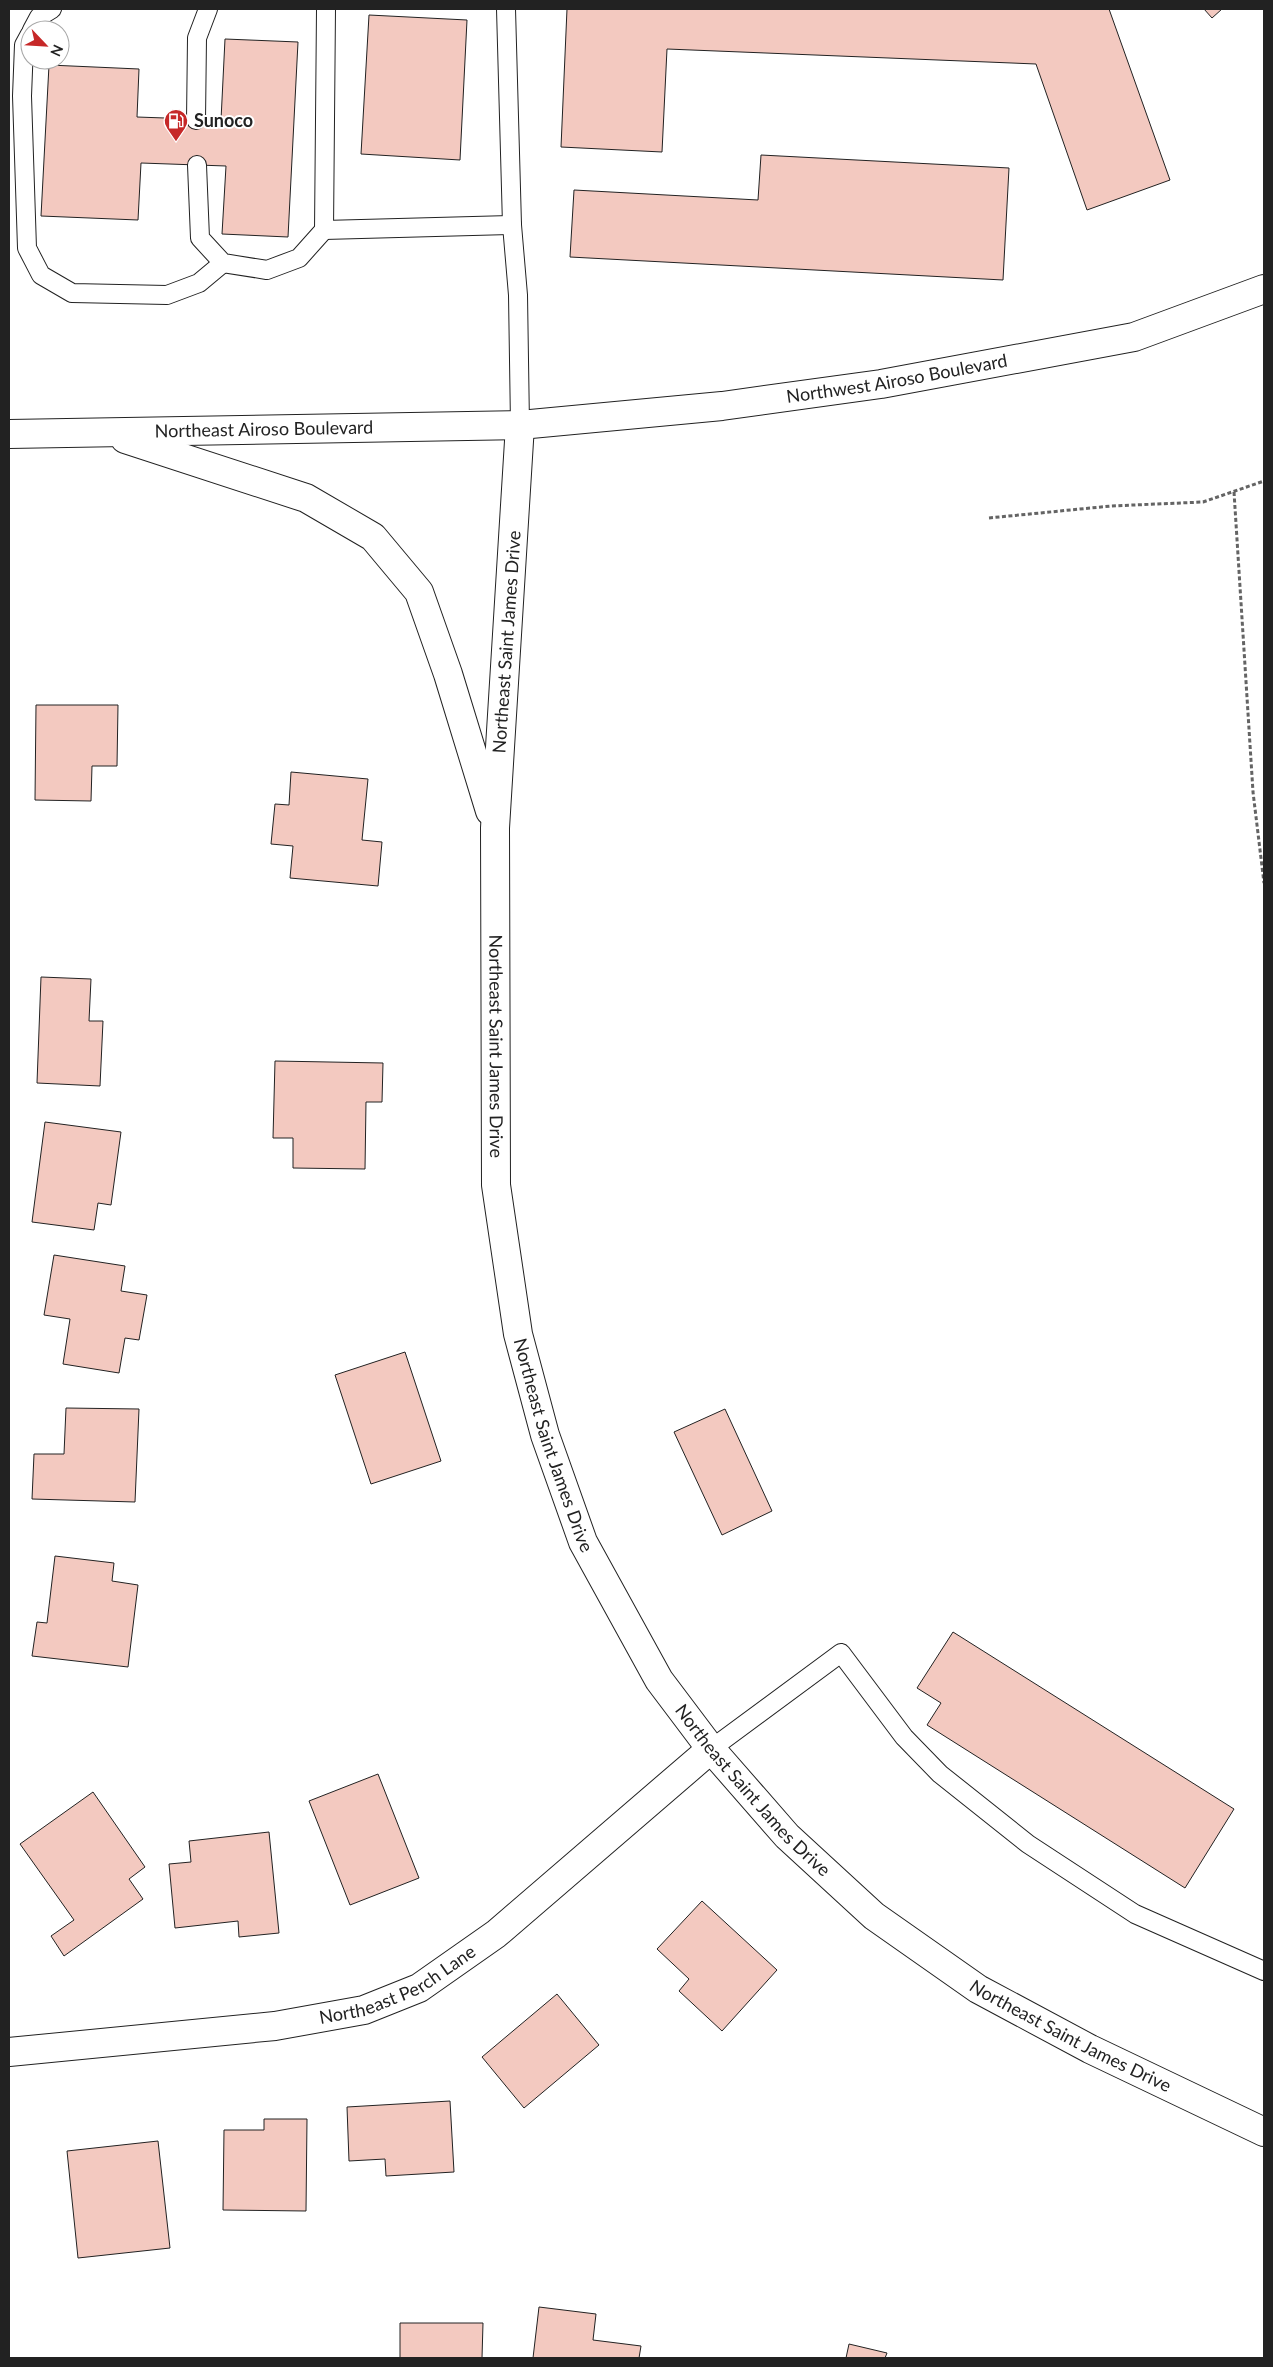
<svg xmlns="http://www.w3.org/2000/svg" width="1273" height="2367" font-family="Lato,sans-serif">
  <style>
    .building { fill: #f3c9c0; stroke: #222 }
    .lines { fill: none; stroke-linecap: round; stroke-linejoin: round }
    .lane-casing { stroke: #222; stroke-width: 20 }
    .street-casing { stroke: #222; stroke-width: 30 }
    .secondary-casing { stroke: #222; stroke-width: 30 }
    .path { stroke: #646464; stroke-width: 3; stroke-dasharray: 4 2.5; stroke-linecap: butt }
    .lane { stroke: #fff; stroke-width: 18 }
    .street { stroke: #fff; stroke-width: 28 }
    .secondary { stroke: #fff; stroke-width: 28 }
    .labels { text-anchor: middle; stroke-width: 4; stroke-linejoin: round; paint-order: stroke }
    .poi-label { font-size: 18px; font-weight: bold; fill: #222; stroke: #fff; text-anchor: start }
    .street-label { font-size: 18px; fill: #222; stroke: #fff }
  </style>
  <rect width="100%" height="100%" fill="#fff"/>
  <g class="building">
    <polygon points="567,9 1109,9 1170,180 1087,210 1036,64 667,49 662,152 561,147"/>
    <polygon points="1204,9 1222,9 1212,18"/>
    <polygon points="369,15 467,20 460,160 361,154"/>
    <polygon points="225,39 298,42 288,237 222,234 226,166 141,163 138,220 41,216 49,65 139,69 137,117 221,120"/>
    <polygon points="761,155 1009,168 1003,280 570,257 574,190 758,200"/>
    <polygon points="36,705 118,705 117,766 92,766 91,801 35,800"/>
    <polygon points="291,772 368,779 362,840 382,842 378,886 290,878 293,846 271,844 275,804 289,805"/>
    <polygon points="41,977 91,979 89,1021 103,1021 100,1086 37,1083"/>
    <polygon points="275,1061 383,1063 382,1102 366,1102 365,1169 293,1168 293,1138 273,1138"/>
    <polygon points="45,1122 121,1132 111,1205 98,1203 94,1230 32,1222"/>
    <polygon points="54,1255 125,1266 121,1291 147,1295 139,1340 125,1338 119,1373 63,1364 70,1319 44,1315"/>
    <polygon points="405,1352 441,1461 371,1484 335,1375"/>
    <polygon points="66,1408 139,1409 135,1502 32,1499 34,1454 64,1454"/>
    <polygon points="725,1409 772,1511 722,1535 674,1432"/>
    <polygon points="55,1556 114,1563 112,1581 138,1585 128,1667 32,1656 37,1622 47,1623"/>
    <polygon points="953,1632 1234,1809 1185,1888 927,1725 941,1703 917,1688"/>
    <polygon points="378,1774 419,1878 350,1905 309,1801"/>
    <polygon points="93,1792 145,1867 129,1879 143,1899 64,1956 51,1936 74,1920 20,1844"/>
    <polygon points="269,1832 279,1933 239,1937 238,1921 175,1928 169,1864 191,1862 189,1841"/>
    <polygon points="702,1901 777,1970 722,2031 679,1991 689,1979 657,1949"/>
    <polygon points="557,1994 599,2045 524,2108 482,2057"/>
    <polygon points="450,2101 454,2172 386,2176 385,2159 349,2161 347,2107"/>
    <polygon points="264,2119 307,2119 306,2211 223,2210 224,2130 264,2130"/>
    <polygon points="158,2141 170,2248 78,2258 67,2151"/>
    <polygon points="539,2307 596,2314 593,2340 641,2346 639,2358 533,2358"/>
    <polygon points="400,2323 483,2323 482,2358 400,2358"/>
    <polygon points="849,2344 887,2353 885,2358 846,2358"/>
  </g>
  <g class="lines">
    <g class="lane-casing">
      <g id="lane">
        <polyline points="326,9 324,230 512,225"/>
        <polyline points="506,9 512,225 518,295 520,425"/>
        <polyline points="32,30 39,17 52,9"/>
        <polyline points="30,34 24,45 22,96 27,248 41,275 72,293 167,295 199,283 223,263"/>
        <polyline points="196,120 197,38 208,9"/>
        <polyline points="197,165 200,238 223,263 267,270 299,258 324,230"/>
        <polyline points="711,1749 841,1653 904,1737 940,1774 1028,1844 1135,1914 1264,1971"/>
      </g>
    </g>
    <g class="street-casing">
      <g id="street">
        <path id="s1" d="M 9,2052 L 275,2026 L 364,2010 L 419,1988 L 496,1934 L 711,1749"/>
      </g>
    </g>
    <g class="secondary-casing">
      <g id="secondary">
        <path id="s2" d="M 520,425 L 495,828 L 496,1185 L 518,1334 L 545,1435 L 583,1542 L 659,1680 L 711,1749 L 787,1836 L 874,1916 L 978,1989 L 1090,2049 L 1264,2132"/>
        <path id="s3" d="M 9,434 L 520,425 L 722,406 L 881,384 L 1134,337 L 1264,289"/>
        <polyline points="125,439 306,498 373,537 419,592 448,674 490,811"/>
      </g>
    </g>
    <g class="path">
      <polyline points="1234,492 1253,792 1264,883"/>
      <polyline points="989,518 1111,506 1203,502 1264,481"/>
    </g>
    <use href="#lane" class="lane"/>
    <use href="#street" class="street"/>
    <use href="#secondary" class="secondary"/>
  </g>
  <defs>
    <g id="fuel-pin" transform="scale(1.25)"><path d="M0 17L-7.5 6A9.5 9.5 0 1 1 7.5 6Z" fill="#c62828" stroke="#fff"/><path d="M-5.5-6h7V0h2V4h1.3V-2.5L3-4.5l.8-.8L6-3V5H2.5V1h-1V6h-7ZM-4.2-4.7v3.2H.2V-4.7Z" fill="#fff"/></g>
  </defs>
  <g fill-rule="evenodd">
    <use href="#fuel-pin" x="176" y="121"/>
  </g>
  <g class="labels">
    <g class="poi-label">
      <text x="194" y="127">Sunoco</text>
    </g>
    <g class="street-label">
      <text dy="6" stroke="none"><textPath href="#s3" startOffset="891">Northwest Airoso Boulevard</textPath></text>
      <text dy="6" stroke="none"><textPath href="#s3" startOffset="255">Northeast Airoso Boulevard</textPath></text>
      <text transform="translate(507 642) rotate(-86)" y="6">Northeast Saint James Drive</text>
      <text dy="6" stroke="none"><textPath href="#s2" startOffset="622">Northeast Saint James Drive</textPath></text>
      <text dy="6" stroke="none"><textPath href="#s2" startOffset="1028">Northeast Saint James Drive</textPath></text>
      <text dy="6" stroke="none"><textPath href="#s2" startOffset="1432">Northeast Saint James Drive</textPath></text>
      <text dy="6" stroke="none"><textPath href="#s1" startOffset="398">Northeast Perch Lane</textPath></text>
      <text dy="6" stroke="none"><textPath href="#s2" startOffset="1838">Northeast Saint James Drive</textPath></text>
    </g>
  </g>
  <rect width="1273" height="2367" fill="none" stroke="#222222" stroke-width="20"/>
  <g transform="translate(45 45) rotate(115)"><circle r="24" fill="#ffffff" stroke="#a7a7a7"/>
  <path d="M0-4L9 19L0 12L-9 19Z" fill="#c62828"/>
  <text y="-8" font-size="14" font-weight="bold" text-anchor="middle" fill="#222222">N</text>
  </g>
</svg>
